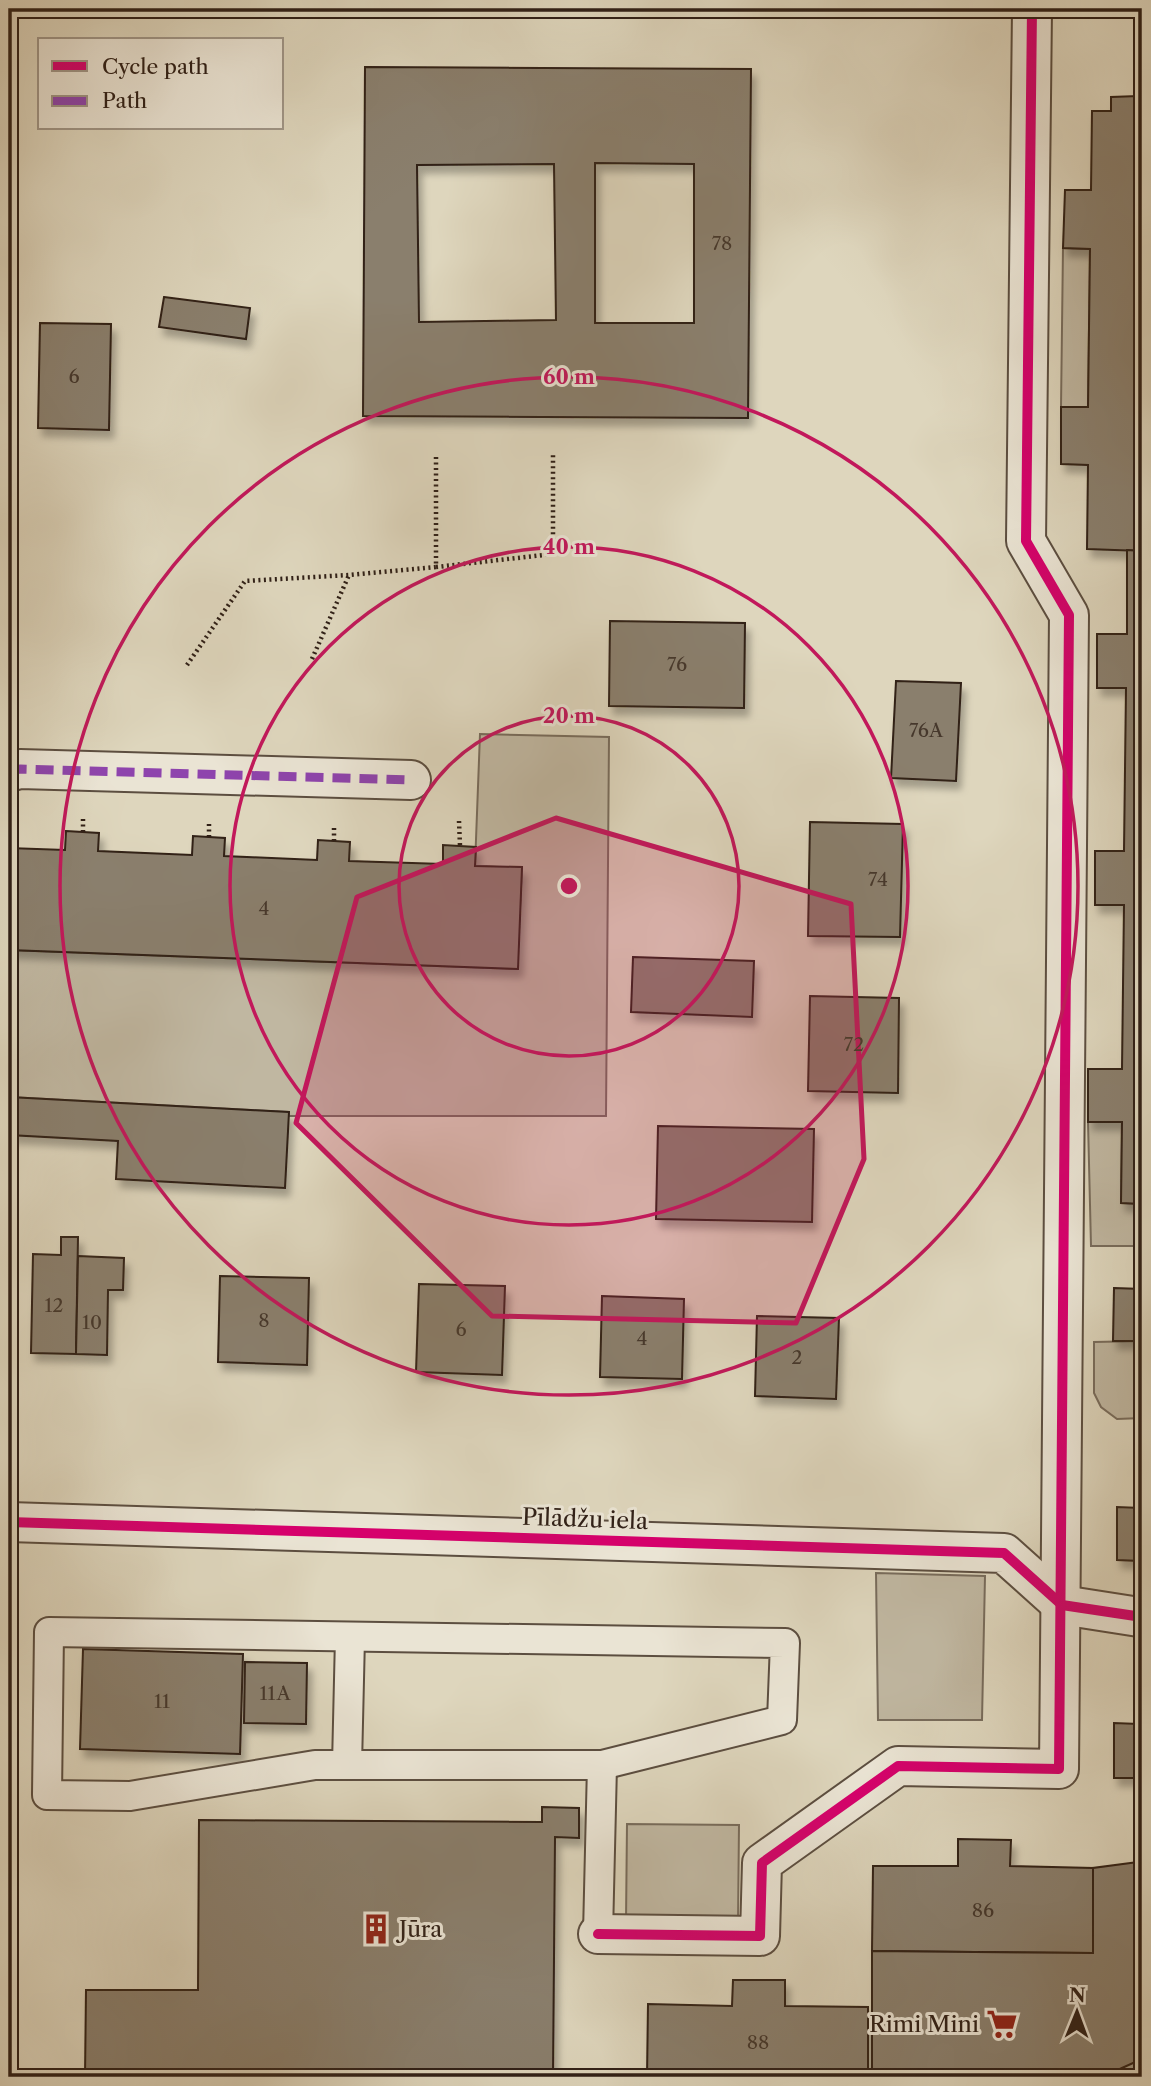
<svg xmlns="http://www.w3.org/2000/svg" width="1151" height="2086" font-family="'Libre Caslon Text',serif">
  <style>
    .green { fill: #c0b7a1; stroke: #786c5c; stroke-width: 2 }
    .building { fill: #8a7f6d; stroke: #302017; stroke-width: 2; fill-rule: evenodd; filter: url(#shadow) }
    .lines { fill: none; stroke-linecap: round; stroke-linejoin: round }
    .service-casing { stroke: #5c4e40; stroke-width: 32 }
    .minor-casing { stroke: #5c4e40; stroke-width: 42 }
    .path { stroke: #302017; stroke-width: 4.5; stroke-dasharray: 2 3.5; stroke-linecap: butt }
    .service { stroke: #eae4d4; stroke-width: 28 }
    .minor { stroke: #eae4d4; stroke-width: 38 }
    .quiet { stroke: #8e44ad; stroke-width: 9; stroke-dasharray: 18 9; stroke-linecap: butt }
    .cycleway-casing { stroke: #eae4d4; stroke-width: 15 }
    .cycleway { stroke: #d6006c; stroke-width: 10 }
    .marked { fill: #c2185b; fill-opacity: 0.2; stroke: #c2185b; stroke-width: 5; stroke-linejoin: round }
    .ring { fill: none; stroke: #c2185b; stroke-width: 3.5 }
    .labels { text-anchor: middle; stroke-width: 6; stroke-linejoin: round; paint-order: stroke }
    .number-label { font-size: 19px; fill: #46382c }
    .street-label { font-size: 23px; fill: #302017; stroke: #eae4d4 }
    .poi-label { font-size: 23px; fill: #302017; stroke: #eae4d4; text-anchor: start }
    .centre { fill: #c2185b; stroke: #eae4d4; stroke-width: 3.5 }
    .ring-label { font-size: 21px; text-anchor: middle; font-weight: bold; fill: #c2185b; stroke: #eae4d4; stroke-width: 6; stroke-linejoin: round; paint-order: stroke }
  </style>
  <defs>
    <filter id="shadow"><feDropShadow dx="4.5" dy="8" stdDeviation="3.5" flood-color="#0004"/></filter>
  </defs>
  <rect width="100%" height="100%" fill="#ded6bd"/>
  <filter id="stains"><feTurbulence type="fractalNoise" baseFrequency=".00286" numOctaves="4"/><feColorMatrix values="0 0 0 0 .2 0 0 0 0 .09 0 0 0 0 .02 0 0 0 .5 -.17"/></filter>
  <radialGradient id="worn" r=".72"><stop offset=".6" stop-color="#630" stop-opacity="0"/><stop offset="1" stop-color="#630" stop-opacity=".3"/></radialGradient>
  <g class="green">
    <polygon points="1063,248 1090,249 1088,407 1061,407"/>
    <polygon points="480,734 609,737 606,1116 289,1116 288,1112 9,1097 9,950 517,969 522,868 475,866"/>
    <polygon points="1088,1122 1122,1122 1121,1203 1142,1204 1142,1246 1091,1246"/>
    <polygon points="1142,1341 1142,1418 1117,1419 1101,1407 1094,1393 1094,1342"/>
    <polygon points="876,1573 985,1576 982,1720 878,1720"/>
    <polygon points="627,1824 739,1825 738,1922 626,1921"/>
  </g>
  <g class="building">
    <path d="M 365,67 L 751,69 L 748,418 L 363,416 ZM 595,163 L 694,164 L 694,323 L 595,323 ZM 554,164 L 556,320 L 419,322 L 417,165 Z"/>
    <polygon points="1138,96 1138,112 1142,112 1142,551 1087,549 1088,465 1061,464 1061,407 1088,407 1090,249 1063,248 1065,190 1091,190 1092,111 1111,111 1111,97"/>
    <polygon points="164,297 250,308 246,339 159,327"/>
    <polygon points="40,323 111,324 109,430 38,428"/>
    <polygon points="1127,550 1142,551 1142,1204 1121,1203 1122,1122 1088,1122 1088,1069 1122,1069 1124,905 1095,905 1095,851 1124,851 1126,688 1097,688 1097,634 1127,634"/>
    <polygon points="610,621 745,623 744,708 609,706"/>
    <polygon points="896,681 961,683 956,781 891,778"/>
    <polygon points="810,822 903,824 900,937 808,936"/>
    <polygon points="66,831 99,833 98,851 192,855 193,836 225,838 224,856 317,860 318,840 350,842 349,861 443,864 443,845 476,847 475,866 522,867 518,969 9,950 9,848 65,850"/>
    <polygon points="633,957 754,961 752,1017 631,1012"/>
    <polygon points="810,996 899,998 898,1093 808,1091"/>
    <polygon points="9,1097 289,1112 285,1188 116,1179 118,1141 9,1135"/>
    <polygon points="658,1126 814,1129 812,1222 656,1219"/>
    <polygon points="61,1237 78,1237 76,1354 31,1353 33,1254 61,1255"/>
    <polygon points="78,1256 124,1258 123,1290 108,1290 107,1355 76,1354"/>
    <polygon points="220,1276 309,1278 307,1365 218,1362"/>
    <polygon points="419,1284 505,1286 502,1375 416,1372"/>
    <polygon points="1114,1288 1142,1289 1142,1341 1113,1341"/>
    <polygon points="602,1296 684,1299 682,1379 600,1377"/>
    <polygon points="757,1316 839,1318 836,1399 755,1396"/>
    <polygon points="1142,1462 1142,1862 1138,1862 1139,1778 1114,1778 1114,1723 1139,1724 1140,1561 1117,1560 1117,1507 1141,1508"/>
    <polygon points="83,1649 243,1654 240,1754 80,1749"/>
    <polygon points="245,1662 307,1663 306,1724 244,1723"/>
    <polygon points="542,1807 579,1808 579,1838 555,1837 553,2077 85,2077 86,1990 198,1990 199,1820 542,1822"/>
    <polygon points="958,1839 1011,1840 1010,1866 1093,1868 1093,1953 872,1951 873,1866 958,1866"/>
    <polygon points="1138,1862 1142,1862 1142,2059 1102,2077 872,2077 872,1951 1093,1953 1093,1868"/>
    <polygon points="733,1980 785,1980 785,2006 868,2007 868,2077 647,2077 648,2004 732,2006"/>
  </g>
  <g class="lines">
    <g class="service-casing">
      <g id="service">
        <polygon points="49,1632 785,1643 782,1720 602,1765 315,1765 130,1796 47,1795"/>
        <polyline points="347,1765 350,1637"/>
        <polyline points="598,1934 602,1765"/>
      </g>
    </g>
    <g class="minor-casing">
      <g id="minor">
        <polyline points="9,772 20,769 411,780"/>
        <polyline points="9,1522 1004,1553 1062,1605 1139,1617"/>
        <polyline points="598,1934 760,1936 762,1863 898,1766 1059,1769 1069,615 1026,541 1032,9"/>
      </g>
    </g>
    <g class="path">
      <polyline points="436,567 553,554 553,453"/>
      <polyline points="312,659 349,575"/>
      <polyline points="187,665 245,581 349,575 436,567 436,454"/>
      <polyline points="459,821 460,846"/>
      <polyline points="83,832 83,818"/>
      <polyline points="209,837 209,823"/>
      <polyline points="334,841 334,828"/>
    </g>
    <use href="#service" class="service"/>
    <use href="#minor" class="minor"/>
    <polyline class="quiet" points="9,772 20,769 411,780"/>
    <g class="cycleway-casing">
      <g id="cycleway">
        <polyline points="9,1522 1004,1553 1062,1605 1142,1617"/>
        <polyline points="598,1934 760,1936 762,1863 898,1766 1059,1769 1069,615 1026,541 1032,9"/>
      </g>
    </g>
    <use href="#cycleway" class="cycleway"/>
  </g>
  <path class="marked" d="M 556,818 L 851,904 L 864,1159 L 796,1323 L 492,1316 L 296,1123 L 357,897 Z"/>
  <g class="ring">
    <circle cx="569" cy="886" r="170"/>
    <circle cx="569" cy="886" r="339"/>
    <circle cx="569" cy="886" r="509"/>
  </g>
  <defs>
    <g id="building-bare" transform="scale(2.415)"><path d="M-4-6H4V6H1V3H-1V6H-4ZM-2.5-4.3h1.7v1.8h-1.7ZM.8-4.3h1.7v1.8H.8ZM-2.5-1h1.7V.8h-1.7ZM.8-1h1.7V.8H.8Z" fill="#8f2418" stroke="#eae4d4" stroke-width="2.5" paint-order="stroke"/></g>
    <g id="supermarket-bare" transform="scale(2.415)"><path d="M-6-5.5h2.5l.6 2H6L4.5 2H-2.5L-4.4-4H-6ZM-1.5 3.2a1.3 1.3 0 1 0 .1 0ZM3 3.2a1.3 1.3 0 1 0 .1 0Z" fill="#8f2418" stroke="#eae4d4" stroke-width="2.5" paint-order="stroke"/></g>
  </defs>
  <g fill-rule="evenodd">
    <use href="#building-bare" x="376" y="1929"/>
    <use href="#supermarket-bare" x="1002" y="2024"/>
  </g>
  <g class="labels">
    <g class="number-label">
      <text x="722" y="250">78</text>
      <text x="74" y="383">6</text>
      <text x="677" y="671">76</text>
      <text x="926" y="737">76A</text>
      <text x="878" y="886">74</text>
      <text x="264" y="915">4</text>
      <text x="854" y="1051">72</text>
      <text x="54" y="1312">12</text>
      <text x="264" y="1327">8</text>
      <text x="92" y="1329">10</text>
      <text x="461" y="1336">6</text>
      <text x="642" y="1345">4</text>
      <text x="797" y="1364">2</text>
      <text x="275" y="1700">11A</text>
      <text x="162" y="1708">11</text>
      <text x="983" y="1917">86</text>
      <text x="758" y="2049">88</text>
    </g>
    <g class="street-label">
      <text transform="translate(585 1519) rotate(2)" y="8">Pīlādžu iela</text>
    </g>
    <g class="poi-label">
      <text x="399" y="1937">Jūra</text>
      <text x="979" y="2032" text-anchor="end">Rimi Mini</text>
    </g>
  </g>
  <circle cx="569" cy="886" r="10" class="centre"/>
  <g class="ring-label">
    <text x="569" y="384">60 m</text>
    <text x="569" y="554">40 m</text>
    <text x="569" y="723">20 m</text>
  </g>
  <rect width="1151" height="2086" fill="none" stroke="#ded6bd" stroke-width="35"/>
  <rect x="10" y="10" width="1130" height="2065" fill="none" stroke="#302017" stroke-width="3.5"/>
  <rect x="18" y="18" width="1116" height="2051" fill="none" stroke="#302017" stroke-width="2"/>
  <rect x="38" y="38" width="245" height="91" fill="#eae4d4" stroke="#a09688" stroke-width="2"/>
  <rect x="52" y="61" width="35" height="10" fill="#d6006c" stroke="#a09688" stroke-width="2"/>
  <text x="102" y="74" font-size="21" fill="#302017">Cycle path</text>
  <rect x="52" y="96" width="35" height="10" fill="#8e44ad" stroke="#a09688" stroke-width="2"/>
  <text x="102" y="108" font-size="21" fill="#302017">Path</text>
  <g transform="translate(1077 2012) rotate(1)" stroke="#eae4d4" stroke-width="5" paint-order="stroke">
  <path d="M0-5L12 26L0 18L-12 26Z" fill="#302017"/>
  <text y="-10" font-size="19" font-weight="bold" text-anchor="middle" fill="#302017">N</text>
  </g>
  <rect width="100%" height="100%" filter="url(#stains)"/>
  <rect width="100%" height="100%" fill="url(#worn)"/>
</svg>
